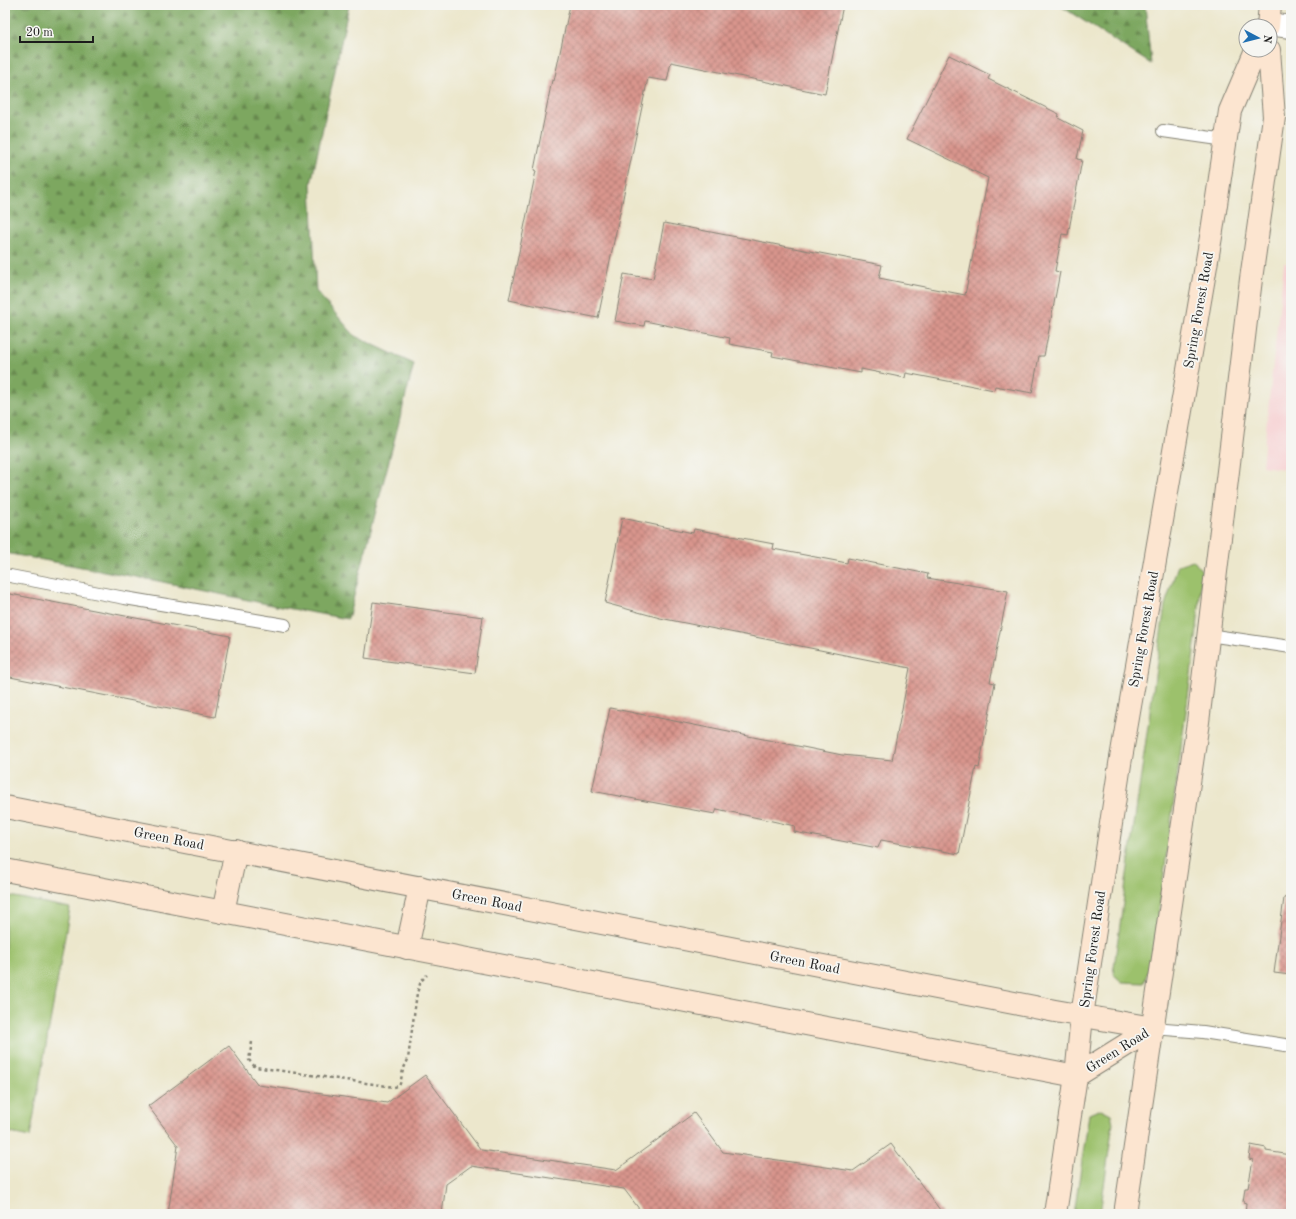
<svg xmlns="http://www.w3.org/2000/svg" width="1296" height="1219" font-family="'Old Standard TT',serif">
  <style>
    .built { fill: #f7cfd1 }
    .green { fill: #9cc16c; stroke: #5c6e44 }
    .forest { fill: url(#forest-firs); stroke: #4c623e }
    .building { fill: url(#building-cross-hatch) }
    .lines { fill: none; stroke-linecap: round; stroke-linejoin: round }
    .lane-casing { stroke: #848274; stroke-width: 14 }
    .street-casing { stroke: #848274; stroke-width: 24 }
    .secondary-casing { stroke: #848274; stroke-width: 24 }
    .path { stroke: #848274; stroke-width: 2.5; stroke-dasharray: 3 3; stroke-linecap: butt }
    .lane { stroke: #fff; stroke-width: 12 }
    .street { stroke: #fff; stroke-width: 22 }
    .secondary { stroke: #fce5d0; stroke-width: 22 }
    .labels { text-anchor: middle; stroke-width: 3.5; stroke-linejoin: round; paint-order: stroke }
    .street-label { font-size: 14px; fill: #1c1c1c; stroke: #f6f6f2 }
  </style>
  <defs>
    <pattern id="forest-firs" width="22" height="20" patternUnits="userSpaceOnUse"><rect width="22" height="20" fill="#7da760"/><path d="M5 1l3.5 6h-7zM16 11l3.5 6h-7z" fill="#66874e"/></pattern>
    <pattern id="building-cross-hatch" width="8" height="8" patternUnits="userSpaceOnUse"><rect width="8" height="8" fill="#d9958d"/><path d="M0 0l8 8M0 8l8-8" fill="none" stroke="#af7972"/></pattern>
  </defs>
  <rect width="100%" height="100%" fill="#f6f6f2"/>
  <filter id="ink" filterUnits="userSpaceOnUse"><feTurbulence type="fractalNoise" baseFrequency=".025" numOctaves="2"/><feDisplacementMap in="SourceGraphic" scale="8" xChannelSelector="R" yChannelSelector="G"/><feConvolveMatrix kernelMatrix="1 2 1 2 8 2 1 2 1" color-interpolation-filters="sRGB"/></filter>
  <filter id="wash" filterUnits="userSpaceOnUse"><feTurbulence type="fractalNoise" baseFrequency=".012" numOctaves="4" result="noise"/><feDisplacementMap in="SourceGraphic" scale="16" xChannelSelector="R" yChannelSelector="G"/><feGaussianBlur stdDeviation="0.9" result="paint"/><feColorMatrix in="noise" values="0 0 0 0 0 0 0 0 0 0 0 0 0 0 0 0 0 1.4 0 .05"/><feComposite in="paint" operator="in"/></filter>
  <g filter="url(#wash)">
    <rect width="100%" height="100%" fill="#ece7cc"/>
    <polygon class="built" points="1284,263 1291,264 1291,470 1262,466"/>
    <g class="green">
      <polygon points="1193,560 1202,571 1197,630 1153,955 1144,983 1122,982 1113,974 1165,605 1178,565"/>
      <polygon points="5,895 70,908 30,1137 5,1132"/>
      <polygon points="1101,1109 1111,1114 1113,1123 1100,1214 1074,1214 1089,1114"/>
    </g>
    <g class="forest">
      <polygon points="5,5 349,5 311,184 316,291 355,336 414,364 348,619 281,607 158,581 5,553"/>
      <polygon points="1059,5 1145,5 1151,64"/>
    </g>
    <g id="blocks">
      <g class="building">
        <polygon points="570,5 843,5 825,94 671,62 667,81 648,78 598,318 509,300 536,171 534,170 552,80 554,81"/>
        <polygon points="949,55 990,75 988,79 1059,114 1058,118 1083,131 1077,159 1082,160 1068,235 1062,234 1055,271 1060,272 1044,356 1039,356 1032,393 995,386 994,390 906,373 905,378 861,369 861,373 772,356 773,352 729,344 730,338 645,321 644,326 615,321 624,274 653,279 664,223 882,265 879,278 965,295 988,178 907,139"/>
        <polygon points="622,518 693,533 694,529 774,544 773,549 847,563 848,558 928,574 927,578 1008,591 990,682 995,683 979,768 976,767 959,854 881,840 878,848 794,832 795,826 717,809 715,814 592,791 610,708 842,755 892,760 910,668 660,618 605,603"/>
        <polygon points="5,593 230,636 215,717 5,676"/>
        <polygon points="373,602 483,617 475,673 365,658"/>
        <polygon points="1291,894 1291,975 1274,973 1284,898"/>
        <polygon points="229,1046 258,1085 387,1103 425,1075 481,1150 616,1170 694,1113 723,1152 853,1171 891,1144 943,1214 643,1214 624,1189 471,1166 446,1184 442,1214 168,1214 178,1146 148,1106"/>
        <polygon points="1251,1145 1266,1148 1266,1151 1291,1155 1291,1214 1245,1214 1246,1203 1243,1202 1245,1188 1248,1188 1253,1160 1249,1159"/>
      </g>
    </g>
  </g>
  <g filter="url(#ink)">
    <use href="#blocks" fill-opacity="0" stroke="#848274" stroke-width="1"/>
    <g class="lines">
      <g class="lane-casing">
        <g id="lane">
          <polyline points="1163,131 1226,140"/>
          <polyline points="5,575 125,598 285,625"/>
          <polyline points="1208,635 1291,647"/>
          <polyline points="1153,1028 1203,1032 1291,1046"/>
        </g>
      </g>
      <g class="street-casing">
        <polyline id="street" points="1268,24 1291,27"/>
      </g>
      <g class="secondary-casing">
        <g id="secondary">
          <polyline points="1268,26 1270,5"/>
          <polyline points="5,807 1055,1011 1153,1028"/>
          <polyline points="5,870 1076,1076 1153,1028"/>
          <polyline points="223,912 236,851"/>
          <polyline points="407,948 420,887"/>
          <polyline points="1055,1214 1076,1076 1082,1016 1120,764 1212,231 1230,111 1256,50"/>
          <polyline points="1125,1214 1198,722 1251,279 1274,117 1269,50"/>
        </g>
      </g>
      <path class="path" d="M 252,1042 L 249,1060 L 255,1067 L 394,1087 L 399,1086 C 402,1080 401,1074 404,1068 C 405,1065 407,1063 408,1059 L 417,993 L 421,981 L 427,975"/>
      <use href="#lane" class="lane"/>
      <use href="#street" class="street"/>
      <use href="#secondary" class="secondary"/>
    </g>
  </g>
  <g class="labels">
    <g class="street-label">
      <text transform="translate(1198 310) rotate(-80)" y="5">Spring Forest Road</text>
      <text transform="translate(1143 629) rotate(-80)" y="5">Spring Forest Road</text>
      <text transform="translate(169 838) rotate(11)" y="5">Green Road</text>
      <text transform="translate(487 900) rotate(11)" y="5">Green Road</text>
      <text transform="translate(1092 949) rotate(-82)" y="5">Spring Forest Road</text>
      <text transform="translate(805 962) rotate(11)" y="5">Green Road</text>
      <text transform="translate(1117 1050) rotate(-32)" y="5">Green Road</text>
    </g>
  </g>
  <rect width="1296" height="1219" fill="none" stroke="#f6f6f2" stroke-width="20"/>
  <g transform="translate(1258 38) rotate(97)"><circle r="19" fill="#f6f6f2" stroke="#9f9f9c"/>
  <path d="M0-3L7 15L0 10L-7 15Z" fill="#1f6fb2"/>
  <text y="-6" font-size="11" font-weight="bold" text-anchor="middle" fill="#1c1c1c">N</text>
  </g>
  <path d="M20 36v6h73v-6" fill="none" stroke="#1c1c1c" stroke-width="2"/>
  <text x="26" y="36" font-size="12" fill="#1c1c1c" stroke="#f6f6f2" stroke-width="3" paint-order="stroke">20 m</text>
</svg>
